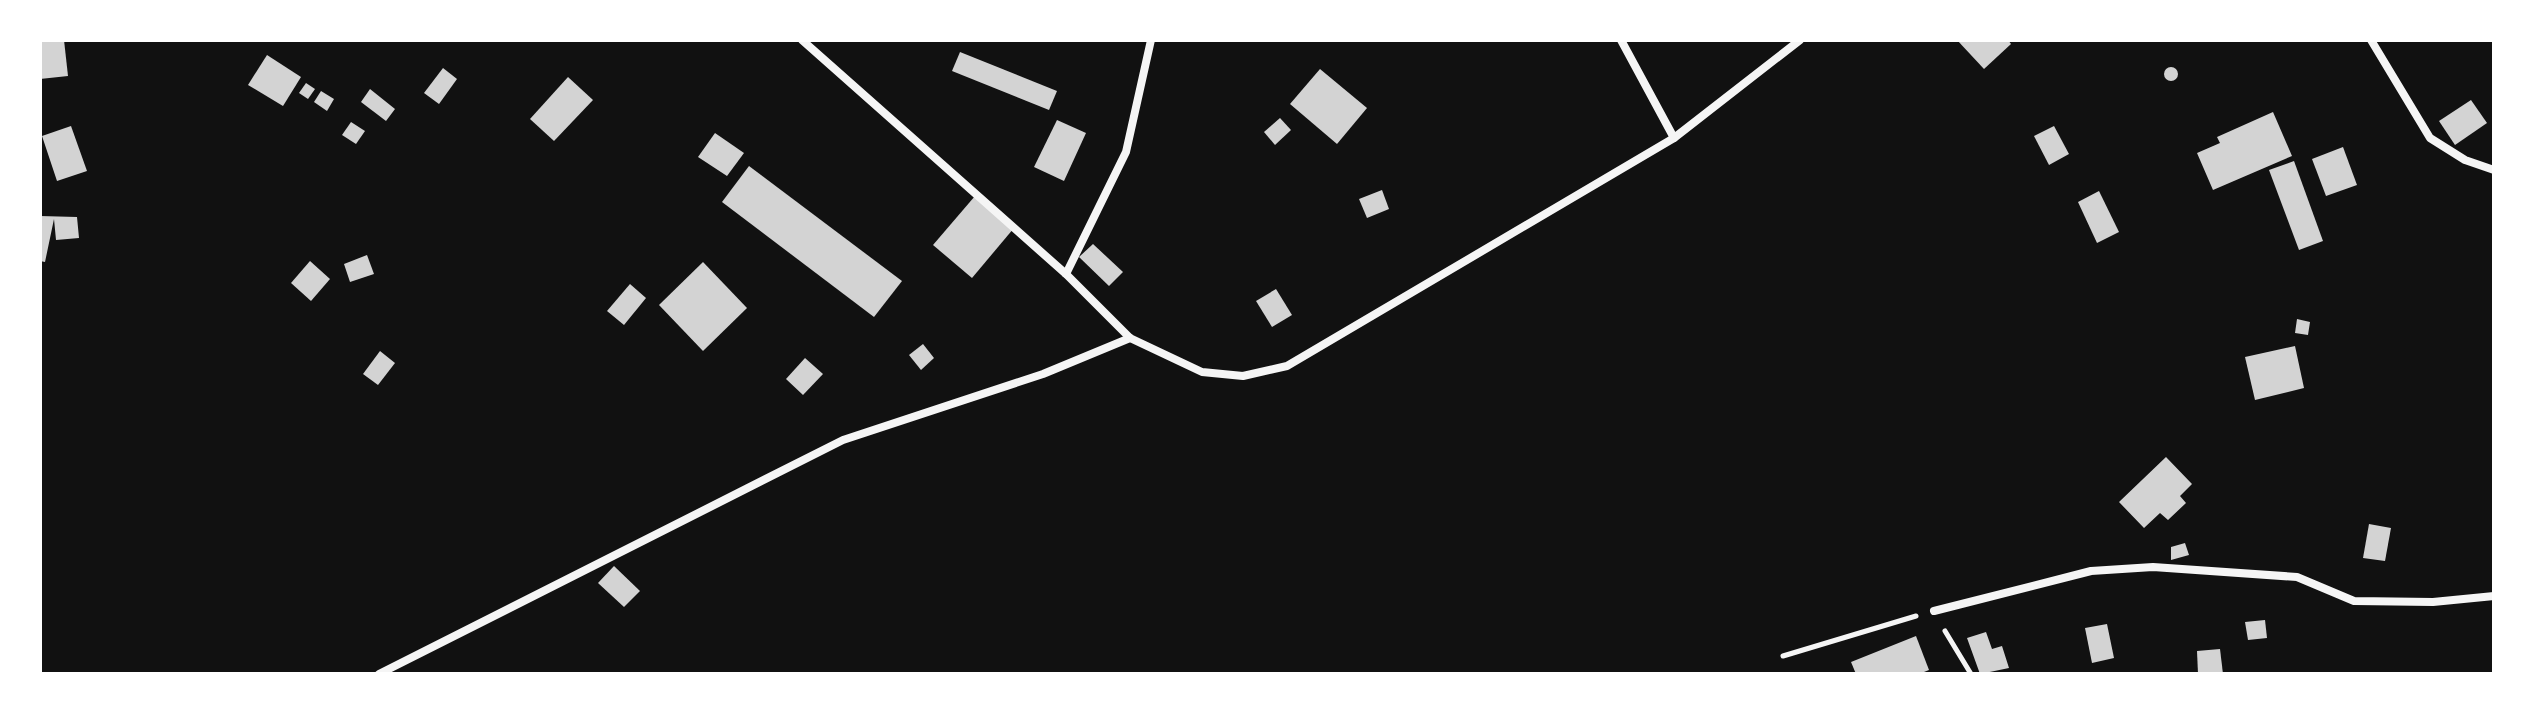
<svg xmlns="http://www.w3.org/2000/svg" width="2534" height="714" font-family="Raleway,sans-serif">
  <style>
    .building { fill: #d3d3d3 }
    .lines { fill: none; stroke-linecap: round; stroke-linejoin: round }
    .path { stroke: #f5f5f5; stroke-width: 5 }
    .minor { stroke: #f5f5f5; stroke-width: 8 }
  </style>
  <rect width="100%" height="100%" fill="#111"/>
  <g class="building">
    <polygon points="40,40 64,40 68,76 40,79"/>
    <polygon points="1957,40 2008,40 2011,44 1984,69"/>
    <polygon points="960,52 1057,91 1049,110 952,71"/>
    <polygon points="267,55 301,77 283,106 248,85"/>
    <circle cx="2171" cy="74" r="7"/>
    <polygon points="443,68 457,79 439,104 424,93"/>
    <polygon points="1320,69 1367,108 1337,144 1290,104"/>
    <polygon points="568,77 593,100 554,141 530,119"/>
    <polygon points="306,83 315,89 308,99 299,93"/>
    <polygon points="370,89 395,109 386,121 361,102"/>
    <polygon points="321,91 334,99 327,111 314,102"/>
    <polygon points="2471,100 2487,123 2455,145 2439,121"/>
    <polygon points="2273,112 2292,156 2213,190 2197,153 2220,143 2217,137"/>
    <polygon points="1280,118 1291,130 1275,145 1264,132"/>
    <polygon points="1057,120 1086,133 1064,181 1034,167"/>
    <polygon points="351,122 365,131 356,144 342,135"/>
    <polygon points="71,126 87,171 57,181 42,136"/>
    <polygon points="2054,126 2069,154 2049,165 2034,136"/>
    <polygon points="715,133 744,153 727,176 698,157"/>
    <polygon points="2343,147 2357,185 2326,196 2312,159"/>
    <polygon points="2294,161 2323,241 2299,250 2269,170"/>
    <polygon points="749,166 902,281 874,317 722,202"/>
    <polygon points="1382,190 1389,209 1367,218 1359,199"/>
    <polygon points="2099,191 2119,232 2097,243 2078,202"/>
    <polygon points="975,196 1014,228 972,278 933,245"/>
    <polygon points="40,216 77,217 79,238 56,240 54,219 45,262 40,261"/>
    <polygon points="1093,244 1123,272 1109,286 1079,257"/>
    <polygon points="367,255 374,274 350,282 344,264"/>
    <polygon points="310,261 330,279 311,301 291,283"/>
    <polygon points="703,262 747,308 703,351 659,305"/>
    <polygon points="630,284 646,298 624,325 607,311"/>
    <polygon points="1276,289 1292,315 1272,327 1256,301"/>
    <polygon points="2297,319 2310,322 2308,335 2295,333"/>
    <polygon points="923,344 934,358 921,370 909,355"/>
    <polygon points="2295,346 2304,388 2255,400 2245,357"/>
    <polygon points="380,351 395,363 378,385 363,374"/>
    <polygon points="805,358 823,374 803,395 786,379"/>
    <polygon points="2166,457 2192,484 2180,496 2186,503 2168,520 2160,513 2144,528 2119,502"/>
    <polygon points="2369,524 2391,528 2385,561 2363,558"/>
    <polygon points="2185,543 2189,555 2171,560 2171,547"/>
    <polygon points="614,566 640,591 624,607 598,583"/>
    <polygon points="2265,620 2267,638 2248,640 2245,622"/>
    <polygon points="2107,624 2114,658 2092,663 2085,628"/>
    <polygon points="1986,632 1992,649 2002,646 2009,668 1980,674 1967,638"/>
    <polygon points="1916,636 1929,670 1919,674 1856,674 1851,662"/>
    <polygon points="2220,649 2223,674 2198,674 2197,651"/>
  </g>
  <g class="lines">
    <g class="path">
      <polyline points="1945,631 1971,674"/>
      <polyline points="1783,656 1916,616"/>
    </g>
    <g class="minor">
      <polyline points="802,40 1066,274 1130,338 1202,372 1243,376 1287,366 1674,138 1800,40"/>
      <polyline points="1621,40 1674,138"/>
      <polyline points="2371,40 2430,138 2465,160 2494,170"/>
      <polyline points="1066,274 1126,152 1151,40"/>
      <polyline points="1934,611 2091,571 2153,567 2297,577 2354,601 2433,602 2494,596"/>
      <polyline points="379,674 843,440 1043,374 1130,338"/>
    </g>
  </g>
  <rect width="2534" height="714" fill="none" stroke="#ffffff" stroke-width="84"/>
</svg>
